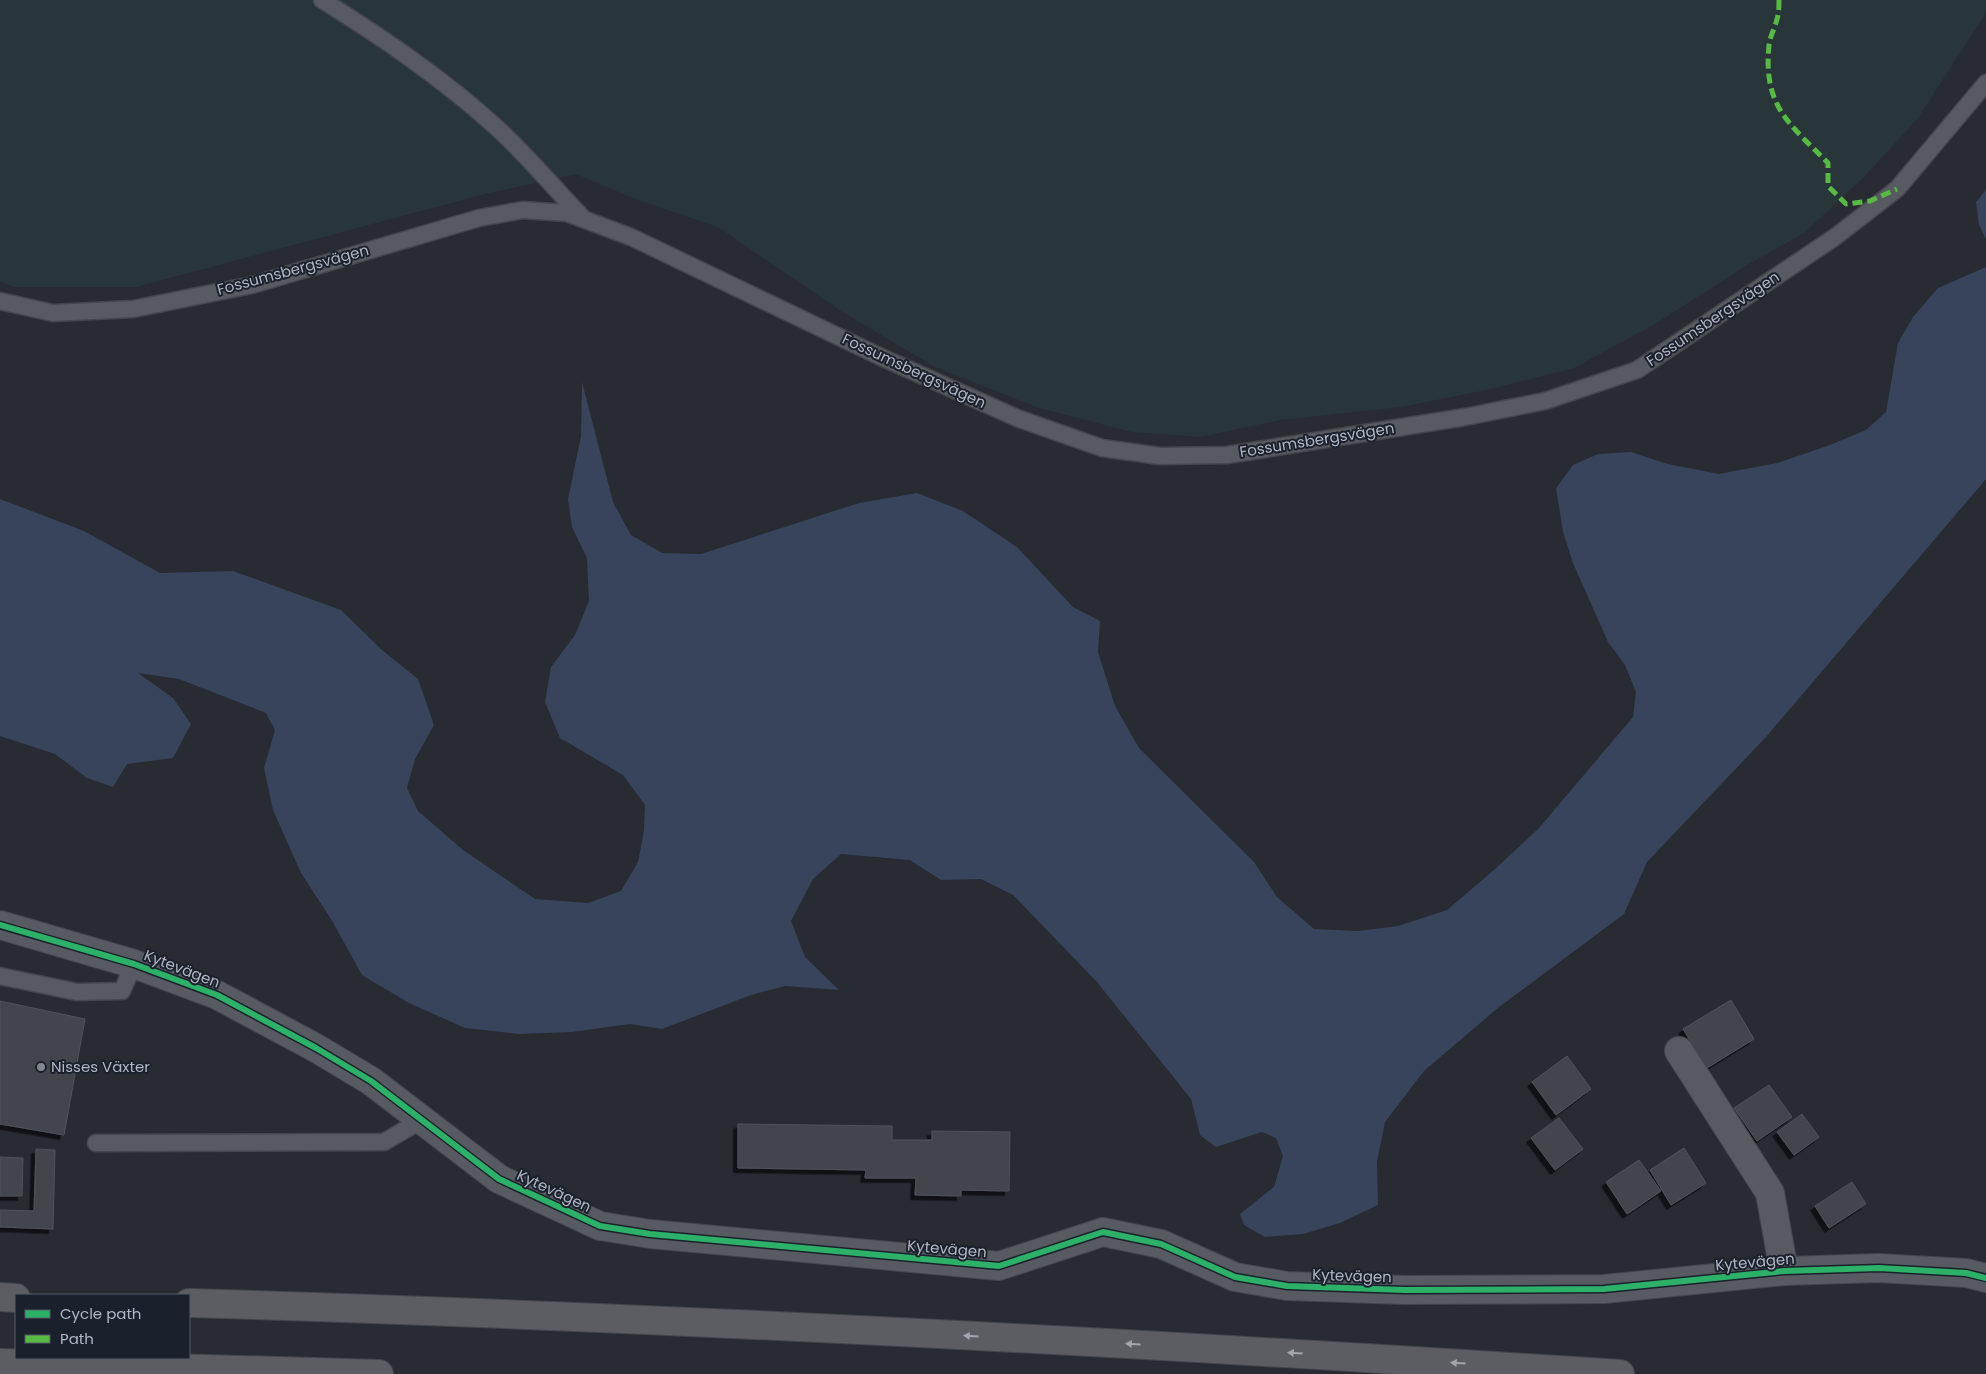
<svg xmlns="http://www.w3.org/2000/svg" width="1986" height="1374" font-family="Poppins,sans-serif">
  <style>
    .green { fill: #283639 }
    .water { fill: #37445c }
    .building { fill: #42454b; stroke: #4f535a; filter: url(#shadow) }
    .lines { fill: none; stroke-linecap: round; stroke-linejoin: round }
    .lane-casing { stroke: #44464b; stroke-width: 19 }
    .street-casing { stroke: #44464b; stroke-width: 30 }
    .highway-casing { stroke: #44474d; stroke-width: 30 }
    .lane { stroke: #575a61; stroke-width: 16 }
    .street { stroke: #575a61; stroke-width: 28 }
    .highway { stroke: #5c5d62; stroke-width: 28 }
    .quiet { stroke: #58b947; stroke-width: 5; stroke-dasharray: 10 5; stroke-linecap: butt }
    .cycleway-casing { stroke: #1b212c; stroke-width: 9 }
    .cycleway { stroke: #2db169; stroke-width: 6 }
    .oneway { fill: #a0a5b0 }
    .poi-dot { fill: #818691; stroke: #1b212c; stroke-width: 2 }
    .labels { text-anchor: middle; stroke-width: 4; stroke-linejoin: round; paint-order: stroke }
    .street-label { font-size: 15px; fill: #b1b7c4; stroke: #1b212c }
    .poi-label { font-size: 15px; fill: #b1b7c4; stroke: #1b212c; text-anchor: start }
  </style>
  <defs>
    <filter id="shadow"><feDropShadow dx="-4.5" dy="4.5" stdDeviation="0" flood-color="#0009"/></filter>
  </defs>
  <rect width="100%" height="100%" fill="#282b32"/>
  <polygon class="green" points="0,0 1986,0 1986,13 1918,118 1864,177 1804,233 1752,262 1655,324 1574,368 1486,390 1401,407 1280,420 1200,437 1132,432 1039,408 935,367 841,311 718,227 633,198 576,174 485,194 136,287 14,287 0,281"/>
  <g class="water">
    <polygon points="1986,190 1986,239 1979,225 1976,202"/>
    <polygon points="1986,267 1986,479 1766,737 1647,862 1624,914 1499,1007 1424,1071 1385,1122 1377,1162 1378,1205 1340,1223 1303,1234 1265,1237 1244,1225 1240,1214 1274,1187 1283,1156 1276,1138 1262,1132 1216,1147 1200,1135 1191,1099 1163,1064 1096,981 1013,895 981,879 941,880 910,860 841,854 813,879 791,921 805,957 839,990 785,986 751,995 662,1029 630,1024 572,1032 518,1034 465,1028 409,1003 362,975 331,919 301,873 273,810 264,768 275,730 266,713 179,679 138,673 173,698 191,724 173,758 127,764 113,787 87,778 55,754 0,736 0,499 84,531 160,573 233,571 341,610 382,650 418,679 434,725 415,759 407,788 418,811 463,850 535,899 588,903 621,891 638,862 644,831 645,805 623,775 560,738 545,702 551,667 575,635 589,601 587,558 572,527 568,499 581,436 582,382 613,502 631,535 662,553 701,554 859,503 917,493 963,511 1017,547 1073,607 1100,621 1098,652 1115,706 1139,748 1254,862 1277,897 1314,929 1358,931 1398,926 1447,910 1494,870 1539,828 1633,717 1636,692 1625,665 1608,642 1573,563 1563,532 1556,488 1573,465 1598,454 1631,452 1668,464 1719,474 1777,463 1830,445 1866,430 1886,412 1898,343 1913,317 1938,288"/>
  </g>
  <g class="building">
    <polygon points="1731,1000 1754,1039 1707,1068 1683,1029"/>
    <polygon points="0,1001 85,1019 64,1135 0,1124"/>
    <polygon points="1567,1056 1591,1089 1556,1115 1532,1082"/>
    <polygon points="1769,1085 1792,1117 1757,1141 1734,1108"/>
    <polygon points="1802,1114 1819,1137 1794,1155 1777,1132"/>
    <polygon points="1559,1118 1583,1149 1555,1170 1531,1138"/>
    <polygon points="738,1124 892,1126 892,1140 932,1140 932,1131 1010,1132 1009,1191 961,1190 961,1196 915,1195 916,1178 865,1178 866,1170 738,1168"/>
    <polygon points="1684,1148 1706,1183 1671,1205 1650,1170"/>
    <polygon points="36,1149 55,1150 53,1229 0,1227 0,1210 34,1211"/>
    <polygon points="0,1157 23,1158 22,1196 0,1196"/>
    <polygon points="1639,1160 1661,1191 1627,1214 1606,1182"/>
    <polygon points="1852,1182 1866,1204 1829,1228 1815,1206"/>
  </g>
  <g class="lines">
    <g class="lane-casing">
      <g id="lane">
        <path d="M 322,0 C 383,38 442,78 496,127 C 527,155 554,188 583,218"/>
        <polyline points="0,301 53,313 133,309 252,285 479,218 523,210 567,213 631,237 881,357 1017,418 1102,448 1160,456 1227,455 1465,417 1545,401 1637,370 1835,237 1897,189 1986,83"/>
        <polyline points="0,976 77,992 122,991 134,964"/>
        <polyline points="96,1143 384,1142 420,1121"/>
      </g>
    </g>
    <g class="street-casing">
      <g id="street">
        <polyline points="0,925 134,964 217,995 316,1048 371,1081 499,1179 600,1226 650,1234 999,1266 1103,1232 1161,1244 1235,1277 1287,1286 1405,1290 1604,1289 1784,1271 1879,1268 1966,1273 1986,1278"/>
        <polyline points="1679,1051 1770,1193 1784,1271"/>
      </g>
    </g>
    <g class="highway-casing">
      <g id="highway">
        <polyline points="0,1297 16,1298"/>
        <path d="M 189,1303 C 666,1317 1143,1343 1620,1374"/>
        <polyline points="0,1363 379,1374"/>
      </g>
    </g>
    <use href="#lane" class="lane"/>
    <use href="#street" class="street"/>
    <use href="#highway" class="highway"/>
    <path class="quiet" d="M 1779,0 C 1779,6 1779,13 1777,19 C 1775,28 1770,36 1769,45 C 1763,107 1789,123 1828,163 L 1828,186 L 1846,204 L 1870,201 L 1897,189"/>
    <g class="cycleway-casing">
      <polyline id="cycleway" points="0,925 134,964 217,995 316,1048 371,1081 499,1179 600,1226 650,1234 999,1266 1103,1232 1161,1244 1235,1277 1287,1286 1405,1290 1604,1289 1784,1271 1879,1268 1966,1273 1986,1278"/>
    </g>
    <use href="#cycleway" class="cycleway"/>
  </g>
  <defs><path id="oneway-solid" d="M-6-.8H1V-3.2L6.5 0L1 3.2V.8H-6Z" transform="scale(1.25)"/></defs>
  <g class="oneway">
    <use href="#oneway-solid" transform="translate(971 1336) rotate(-177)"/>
    <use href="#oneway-solid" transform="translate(1133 1344) rotate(-177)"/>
    <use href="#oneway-solid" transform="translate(1295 1353) rotate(-176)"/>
    <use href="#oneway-solid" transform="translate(1458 1363) rotate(-176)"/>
  </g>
  <circle class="poi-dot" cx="41" cy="1067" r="5"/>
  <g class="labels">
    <g class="street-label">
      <text transform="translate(293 270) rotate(-15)" y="5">Fossumsbergsvägen</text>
      <text transform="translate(1713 319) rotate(-34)" y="5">Fossumsbergsvägen</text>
      <text transform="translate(914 371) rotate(25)" y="5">Fossumsbergsvägen</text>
      <text transform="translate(1317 440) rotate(-9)" y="5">Fossumsbergsvägen</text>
      <text transform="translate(182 969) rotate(21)" y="5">Kytevägen</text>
      <text transform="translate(554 1191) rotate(25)" y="5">Kytevägen</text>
      <text transform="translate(947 1249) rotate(5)" y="5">Kytevägen</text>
      <text transform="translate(1755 1262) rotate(-5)" y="5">Kytevägen</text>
      <text transform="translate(1352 1276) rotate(2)" y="5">Kytevägen</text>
    </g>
    <g class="poi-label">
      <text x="51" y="1072">Nisses Växter</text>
    </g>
  </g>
  <rect x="15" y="1294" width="175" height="65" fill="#1b212c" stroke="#575d69"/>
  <rect x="25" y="1310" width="25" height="8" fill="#2db169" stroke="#575d69"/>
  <text x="60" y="1319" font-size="15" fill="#b1b7c4">Cycle path</text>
  <rect x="25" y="1335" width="25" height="8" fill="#58b947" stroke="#575d69"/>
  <text x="60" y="1344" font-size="15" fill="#b1b7c4">Path</text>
</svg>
